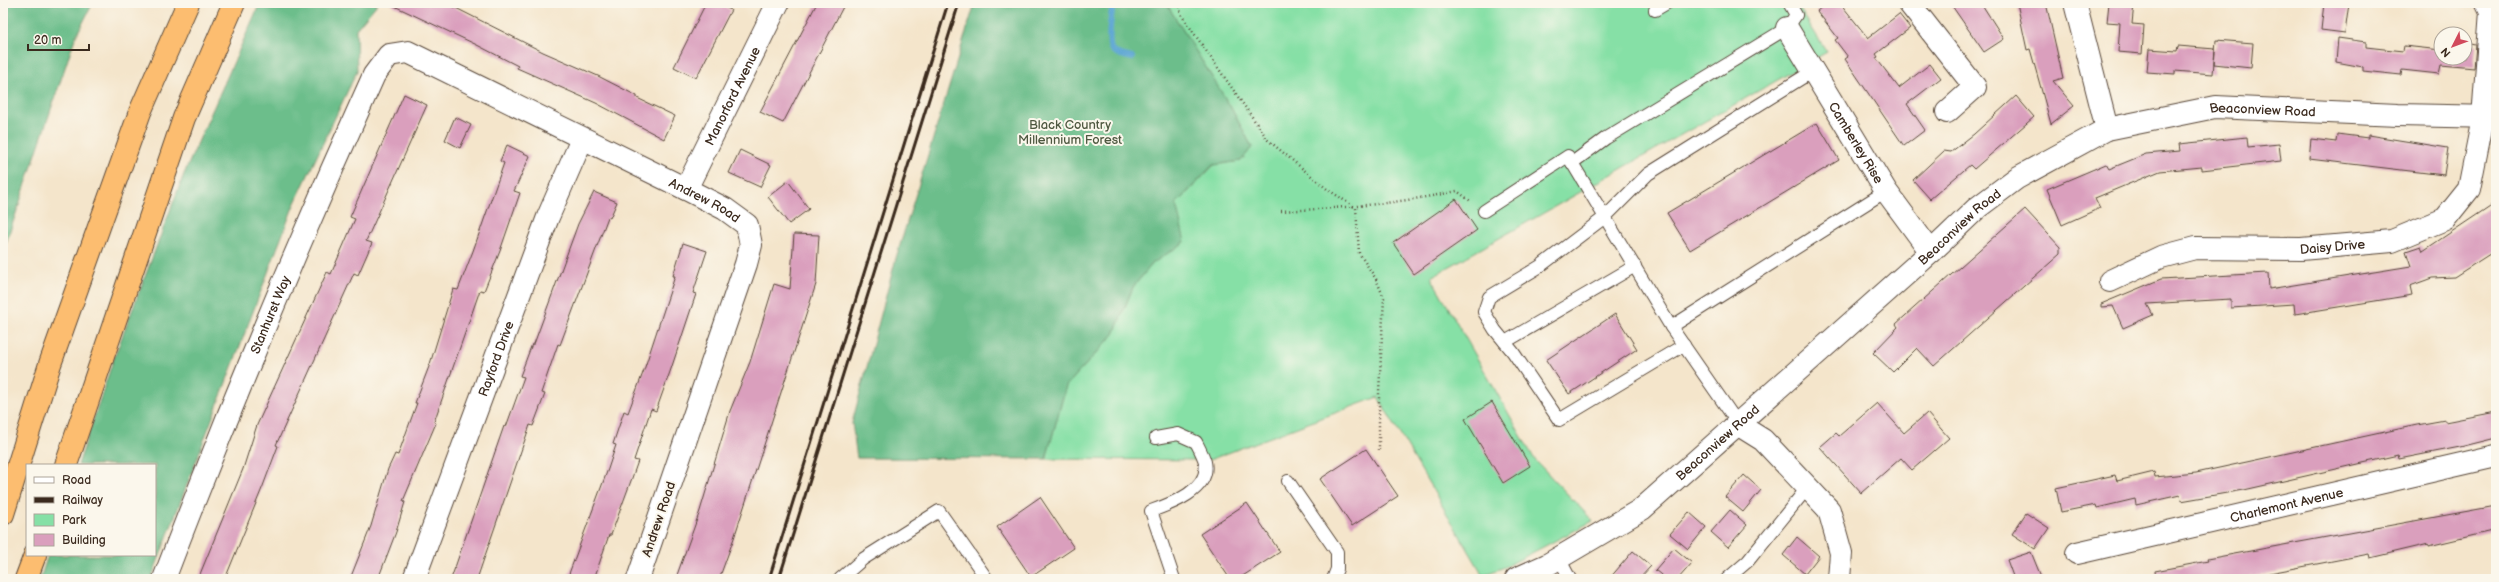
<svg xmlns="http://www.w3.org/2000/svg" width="2499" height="582" font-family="'Balsamiq Sans',sans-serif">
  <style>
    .green { fill: #86e0a6; stroke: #608562 }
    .forest { fill: #6cbe8b; stroke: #547454 }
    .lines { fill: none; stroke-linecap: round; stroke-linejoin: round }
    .stream { stroke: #5ba6d3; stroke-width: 6 }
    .building { fill: #da9fbd }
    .service-casing { stroke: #574638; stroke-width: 14 }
    .minor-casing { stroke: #574638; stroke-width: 24 }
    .motorway-casing { stroke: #574638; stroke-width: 24 }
    .path { stroke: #574638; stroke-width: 2.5; stroke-dasharray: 1 3; stroke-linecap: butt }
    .service { stroke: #fff; stroke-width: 12 }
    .minor { stroke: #fff; stroke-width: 22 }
    .motorway { stroke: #fcbd6f; stroke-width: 22 }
    .rail { stroke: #3b2a1e; stroke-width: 3 }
    .labels { text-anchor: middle; stroke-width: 4; stroke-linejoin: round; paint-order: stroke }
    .street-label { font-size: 13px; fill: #3b2a1e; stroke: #fbf7ec }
    .park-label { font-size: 13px; fill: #4e5840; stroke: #fbf7ec }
  </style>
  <rect width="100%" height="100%" fill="#fbf7ec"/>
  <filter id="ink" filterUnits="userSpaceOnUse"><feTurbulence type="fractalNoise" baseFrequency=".025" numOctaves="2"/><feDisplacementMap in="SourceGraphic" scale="8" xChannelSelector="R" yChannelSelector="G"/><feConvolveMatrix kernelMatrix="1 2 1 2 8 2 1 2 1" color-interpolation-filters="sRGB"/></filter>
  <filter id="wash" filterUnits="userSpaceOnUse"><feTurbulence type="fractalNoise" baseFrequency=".012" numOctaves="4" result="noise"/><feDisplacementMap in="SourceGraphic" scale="16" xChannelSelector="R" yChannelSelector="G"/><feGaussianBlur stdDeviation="0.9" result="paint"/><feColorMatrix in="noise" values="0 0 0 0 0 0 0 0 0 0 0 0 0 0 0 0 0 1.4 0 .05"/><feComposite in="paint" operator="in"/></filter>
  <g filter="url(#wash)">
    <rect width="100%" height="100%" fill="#f4e5cb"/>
    <polygon class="green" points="1166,3 1796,3 1827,52 1431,277 1535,460 1593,521 1505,567 1483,575 1378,397 1209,460 1046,459 1066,386 1114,334 1133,287 1153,263 1184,242 1176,204 1214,165 1241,161 1252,147 1230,106"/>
    <g class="forest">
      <polygon points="3,3 93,3 75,38 3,252"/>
      <polygon points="260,3 378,3 356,29 357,71 293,207 151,579 40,579 48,555 155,555 155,465 78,465 114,358 184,174"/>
      <polygon points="975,3 1166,3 1230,106 1252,147 1241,161 1213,165 1176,204 1185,242 1153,263 1133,287 1114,334 1066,386 1046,459 857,458 852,423 896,258"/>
    </g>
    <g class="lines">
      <path class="stream" d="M 1113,3 C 1112,13 1106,42 1112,50 C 1116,55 1125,56 1132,58"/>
    </g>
    <g id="blocks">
      <g class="building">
        <polygon points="388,3 446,3 543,52 598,76 637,96 637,98 675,116 664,139 596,103 517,68 518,66 477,45"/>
        <polygon points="706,3 717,3 731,10 696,78 674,67"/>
        <polygon points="817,3 845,3 783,123 760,112"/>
        <polygon points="1827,3 1840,3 1868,38 1899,14 1910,28 1876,54 1878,57 1876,58 1899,88 1930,64 1941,78 1907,104 1925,130 1904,146 1845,59 1848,57 1835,40 1838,38 1817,11"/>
        <polygon points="1950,3 1981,3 2004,39 1984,52"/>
        <polygon points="2017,3 2046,3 2063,78 2053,81 2074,106 2051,124 2030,49 2027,50"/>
        <polygon points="2109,3 2134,3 2132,24 2144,25 2142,54 2118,52 2120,23 2107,22"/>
        <polygon points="2324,3 2349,3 2345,33 2321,30"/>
        <polygon points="2338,38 2366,42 2366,47 2384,49 2403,51 2404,46 2441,50 2441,58 2465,58 2465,43 2476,45 2474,68 2441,65 2439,74 2402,70 2401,75 2363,71 2363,67 2336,62"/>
        <polygon points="2216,40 2253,43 2251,68 2214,64"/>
        <polygon points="2178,46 2215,49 2213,74 2175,71 2175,74 2147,72 2149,49 2177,51"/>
        <polygon points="404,94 427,105 366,241 372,243 358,275 354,273 276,445 278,446 263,486 225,579 198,579 243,469 257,425 327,272 331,274 355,219 350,217"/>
        <polygon points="2016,96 2034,117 1974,169 1970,165 1930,199 1913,180 1944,151 1951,152 1974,134"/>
        <polygon points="455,117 471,125 460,148 445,140"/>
        <polygon points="1817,123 1839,160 1690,250 1667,213"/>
        <polygon points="2337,134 2368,138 2368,135 2448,148 2444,175 2309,159 2311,139 2336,142"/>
        <polygon points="2247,137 2248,147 2279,144 2281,161 2202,170 2202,167 2160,171 2095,198 2100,208 2062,225 2047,189 2106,164 2109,169 2146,154 2180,151 2179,144"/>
        <polygon points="507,145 530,156 514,191 520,193 500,251 484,291 480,290 434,422 436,423 403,501 405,502 396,532 378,579 350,579 371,526 388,469 395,454 398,455 417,403 415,403 430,364 453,289 458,290 473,251 504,163 500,161"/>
        <polygon points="740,150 771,165 760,187 729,173"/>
        <polygon points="788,181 809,209 789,224 768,197"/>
        <polygon points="594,192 617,202 610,218 608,217 560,345 558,344 541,393 545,394 533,426 530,425 477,579 451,579 504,426 506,427 524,377 520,376 532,344 534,344 578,224"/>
        <polygon points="1456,199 1477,230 1414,274 1393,243"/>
        <polygon points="2496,202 2496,250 2454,277 2432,278 2410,286 2412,295 2295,314 2294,304 2231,308 2231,299 2147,304 2153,315 2123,328 2113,306 2101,307 2101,304 2161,279 2268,273 2269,289 2411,266 2406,251 2421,246 2423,251"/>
        <polygon points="2025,209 2060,247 2060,254 1934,366 1917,348 1893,372 1873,353 1898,327 1896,324"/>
        <polygon points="794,234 819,235 816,284 734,538 719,579 691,579 677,575 700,511 730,411 750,362 774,284 790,289"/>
        <polygon points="683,243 707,251 693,293 696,294 671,369 656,411 651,409 634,460 638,461 632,478 611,535 609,535 594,579 567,579 608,469 616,445 613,444 624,411 628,413 644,370 675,276 673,276"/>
        <polygon points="1615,314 1637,349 1569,394 1546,360"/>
        <polygon points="1492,402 1530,466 1503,483 1465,419"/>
        <polygon points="1877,403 1904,433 1927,413 1949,438 1912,470 1901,458 1861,493 1820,447 1836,433 1839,436"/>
        <polygon points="2496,412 2496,438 2460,447 2399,459 2398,455 2244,490 2181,501 2180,495 2136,505 2135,499 2097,508 2096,505 2061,512 2056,488 2115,475 2117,481 2154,472 2155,477 2196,473 2417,425 2445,420 2445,422"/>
        <polygon points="1366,449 1398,496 1352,526 1320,479"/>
        <polygon points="1744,475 1761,490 1743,512 1725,497"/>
        <polygon points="1040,497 1074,548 1031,577 997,527"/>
        <polygon points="1247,503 1280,552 1238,579 1230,579 1200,534"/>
        <polygon points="2496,506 2496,530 2429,546 2429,544 2370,558 2369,554 2249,577 2249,579 2156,579 2155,571 2208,561 2207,559"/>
        <polygon points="1730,510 1747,525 1728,547 1711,532"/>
        <polygon points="1689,512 1706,527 1688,549 1670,534"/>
        <polygon points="2026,513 2049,528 2035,549 2012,534"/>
        <polygon points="1797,537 1819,556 1805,574 1783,555"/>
        <polygon points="1674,548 1692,563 1678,579 1666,579 1655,570"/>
        <polygon points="1633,551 1651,566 1639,579 1609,579"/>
        <polygon points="2031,552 2042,579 2014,579 2007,560"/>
      </g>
    </g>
  </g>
  <g filter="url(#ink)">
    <use href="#blocks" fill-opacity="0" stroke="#574638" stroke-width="1"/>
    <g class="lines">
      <g class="service-casing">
        <g id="service">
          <polyline points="1655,10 1667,3"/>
          <polyline points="1572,163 1606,138 1787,28 1796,15 1789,3"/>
          <polyline points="1484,211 1568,156 1671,327 1739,425"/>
          <polyline points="1671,327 1886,191"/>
          <polyline points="1505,342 1635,266"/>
          <polyline points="1684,345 1559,420 1513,352 1495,330 1484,312 1489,297 1539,267 1605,217 1648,174 1813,71"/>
          <path d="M 1156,438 L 1178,434 L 1196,442 C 1199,448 1203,455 1205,462 C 1211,490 1171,504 1151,511 L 1174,579"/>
          <polyline points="1288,481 1337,552 1337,569 1333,579"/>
          <polyline points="1559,558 1570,579"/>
          <polyline points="840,579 863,559 939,511 987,579"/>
          <polyline points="1727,579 1748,561 1808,487"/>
        </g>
      </g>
      <g class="minor-casing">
        <g id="minor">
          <polyline points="1909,3 1975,87 1947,112"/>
          <polyline points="2075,3 2107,129"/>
          <path id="s1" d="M 1787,28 L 1886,191 L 1931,252"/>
          <path id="s2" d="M 686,189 L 778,3"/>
          <path id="s3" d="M 2110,281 L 2161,257 L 2195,248 L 2301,249 L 2392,241 L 2445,219 L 2469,189 L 2483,118 L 2491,11 L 2487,3"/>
          <polyline points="1739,425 1763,440 1829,510 1841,553 1839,579"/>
          <path id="s4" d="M 2077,553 L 2496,456"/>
          <path id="s5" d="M 164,579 C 229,409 299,241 374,75 L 389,55 L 408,52 L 686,189 L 725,209 L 747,225 L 751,245 L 746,264 L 638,579"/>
          <path id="s6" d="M 414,579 L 548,217 L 582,139"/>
          <path id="s7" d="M 1516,579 L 1547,565 L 1642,509 L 1931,252 L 1977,208 L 2017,178 L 2107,129 L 2215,107 L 2398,115 L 2496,117"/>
        </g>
      </g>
      <g class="motorway-casing">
        <g id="motorway">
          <polyline points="66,465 184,118 234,3"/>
          <polyline points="3,514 50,364 140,112 188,3"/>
          <polyline points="26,579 35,555"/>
        </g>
      </g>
      <g class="path">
        <polyline points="1178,3 1182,16 1268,140 1327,189 1356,208 1359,253 1376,279 1384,298 1379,392 1379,450"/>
        <path d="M 1281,211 C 1343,208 1396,204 1457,191 L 1472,202"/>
      </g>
      <use href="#service" class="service"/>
      <use href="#minor" class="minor"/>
      <use href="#motorway" class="motorway"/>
      <g class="rail">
        <polyline points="769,579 948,3"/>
        <polyline points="779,579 959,3"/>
      </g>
    </g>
  </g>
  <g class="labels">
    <g class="street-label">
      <text dy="5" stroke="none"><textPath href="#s2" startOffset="104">Manorford Avenue</textPath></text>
      <text dy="5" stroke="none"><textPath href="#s7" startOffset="905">Beaconview Road</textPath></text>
      <text dy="5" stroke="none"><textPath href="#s1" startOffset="134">Camberley Rise</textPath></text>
      <text dy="5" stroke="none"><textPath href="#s5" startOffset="922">Andrew Road</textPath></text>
      <text dy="5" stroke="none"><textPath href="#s7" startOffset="569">Beaconview Road</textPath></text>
      <text dy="5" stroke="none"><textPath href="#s3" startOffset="229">Daisy Drive</textPath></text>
      <text dy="5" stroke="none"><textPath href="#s5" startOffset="285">Stanhurst Way</textPath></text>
      <text dy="5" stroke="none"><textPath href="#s6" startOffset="235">Rayford Drive</textPath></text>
      <text dy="5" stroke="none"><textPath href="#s7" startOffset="245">Beaconview Road</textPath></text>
      <text dy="5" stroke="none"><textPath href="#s4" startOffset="215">Charlemont Avenue</textPath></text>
      <text transform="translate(658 519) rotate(-71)" y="5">Andrew Road</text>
    </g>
    <g class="park-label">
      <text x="1070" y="129">Black Country<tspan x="1070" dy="15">Millennium Forest</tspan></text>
    </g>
  </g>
  <rect width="2499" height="582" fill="none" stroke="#fbf7ec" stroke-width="16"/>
  <rect x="26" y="464" width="130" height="92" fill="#fbf7ec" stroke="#aea59a"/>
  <rect x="34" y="477" width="20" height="6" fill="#ffffff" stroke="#aea59a"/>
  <text x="62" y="484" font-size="12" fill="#3b2a1e">Road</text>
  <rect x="34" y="497" width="20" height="6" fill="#3b2a1e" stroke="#aea59a"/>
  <text x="62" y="504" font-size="12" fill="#3b2a1e">Railway</text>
  <rect x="34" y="514" width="20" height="12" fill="#86e0a6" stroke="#aea59a"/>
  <text x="62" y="524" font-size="12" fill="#3b2a1e">Park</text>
  <rect x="34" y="534" width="20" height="12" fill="#da9fbd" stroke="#aea59a"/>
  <text x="62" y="544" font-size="12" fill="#3b2a1e">Building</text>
  <g transform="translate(2453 46) rotate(228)"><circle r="19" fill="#fbf7ec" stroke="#aea59a"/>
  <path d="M0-3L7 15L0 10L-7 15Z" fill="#d1495b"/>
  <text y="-6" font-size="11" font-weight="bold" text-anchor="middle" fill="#3b2a1e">N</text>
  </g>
  <path d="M28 44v6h61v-6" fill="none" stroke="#3b2a1e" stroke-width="2"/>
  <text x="34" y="44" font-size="12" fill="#3b2a1e" stroke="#fbf7ec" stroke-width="3" paint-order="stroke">20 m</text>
</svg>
